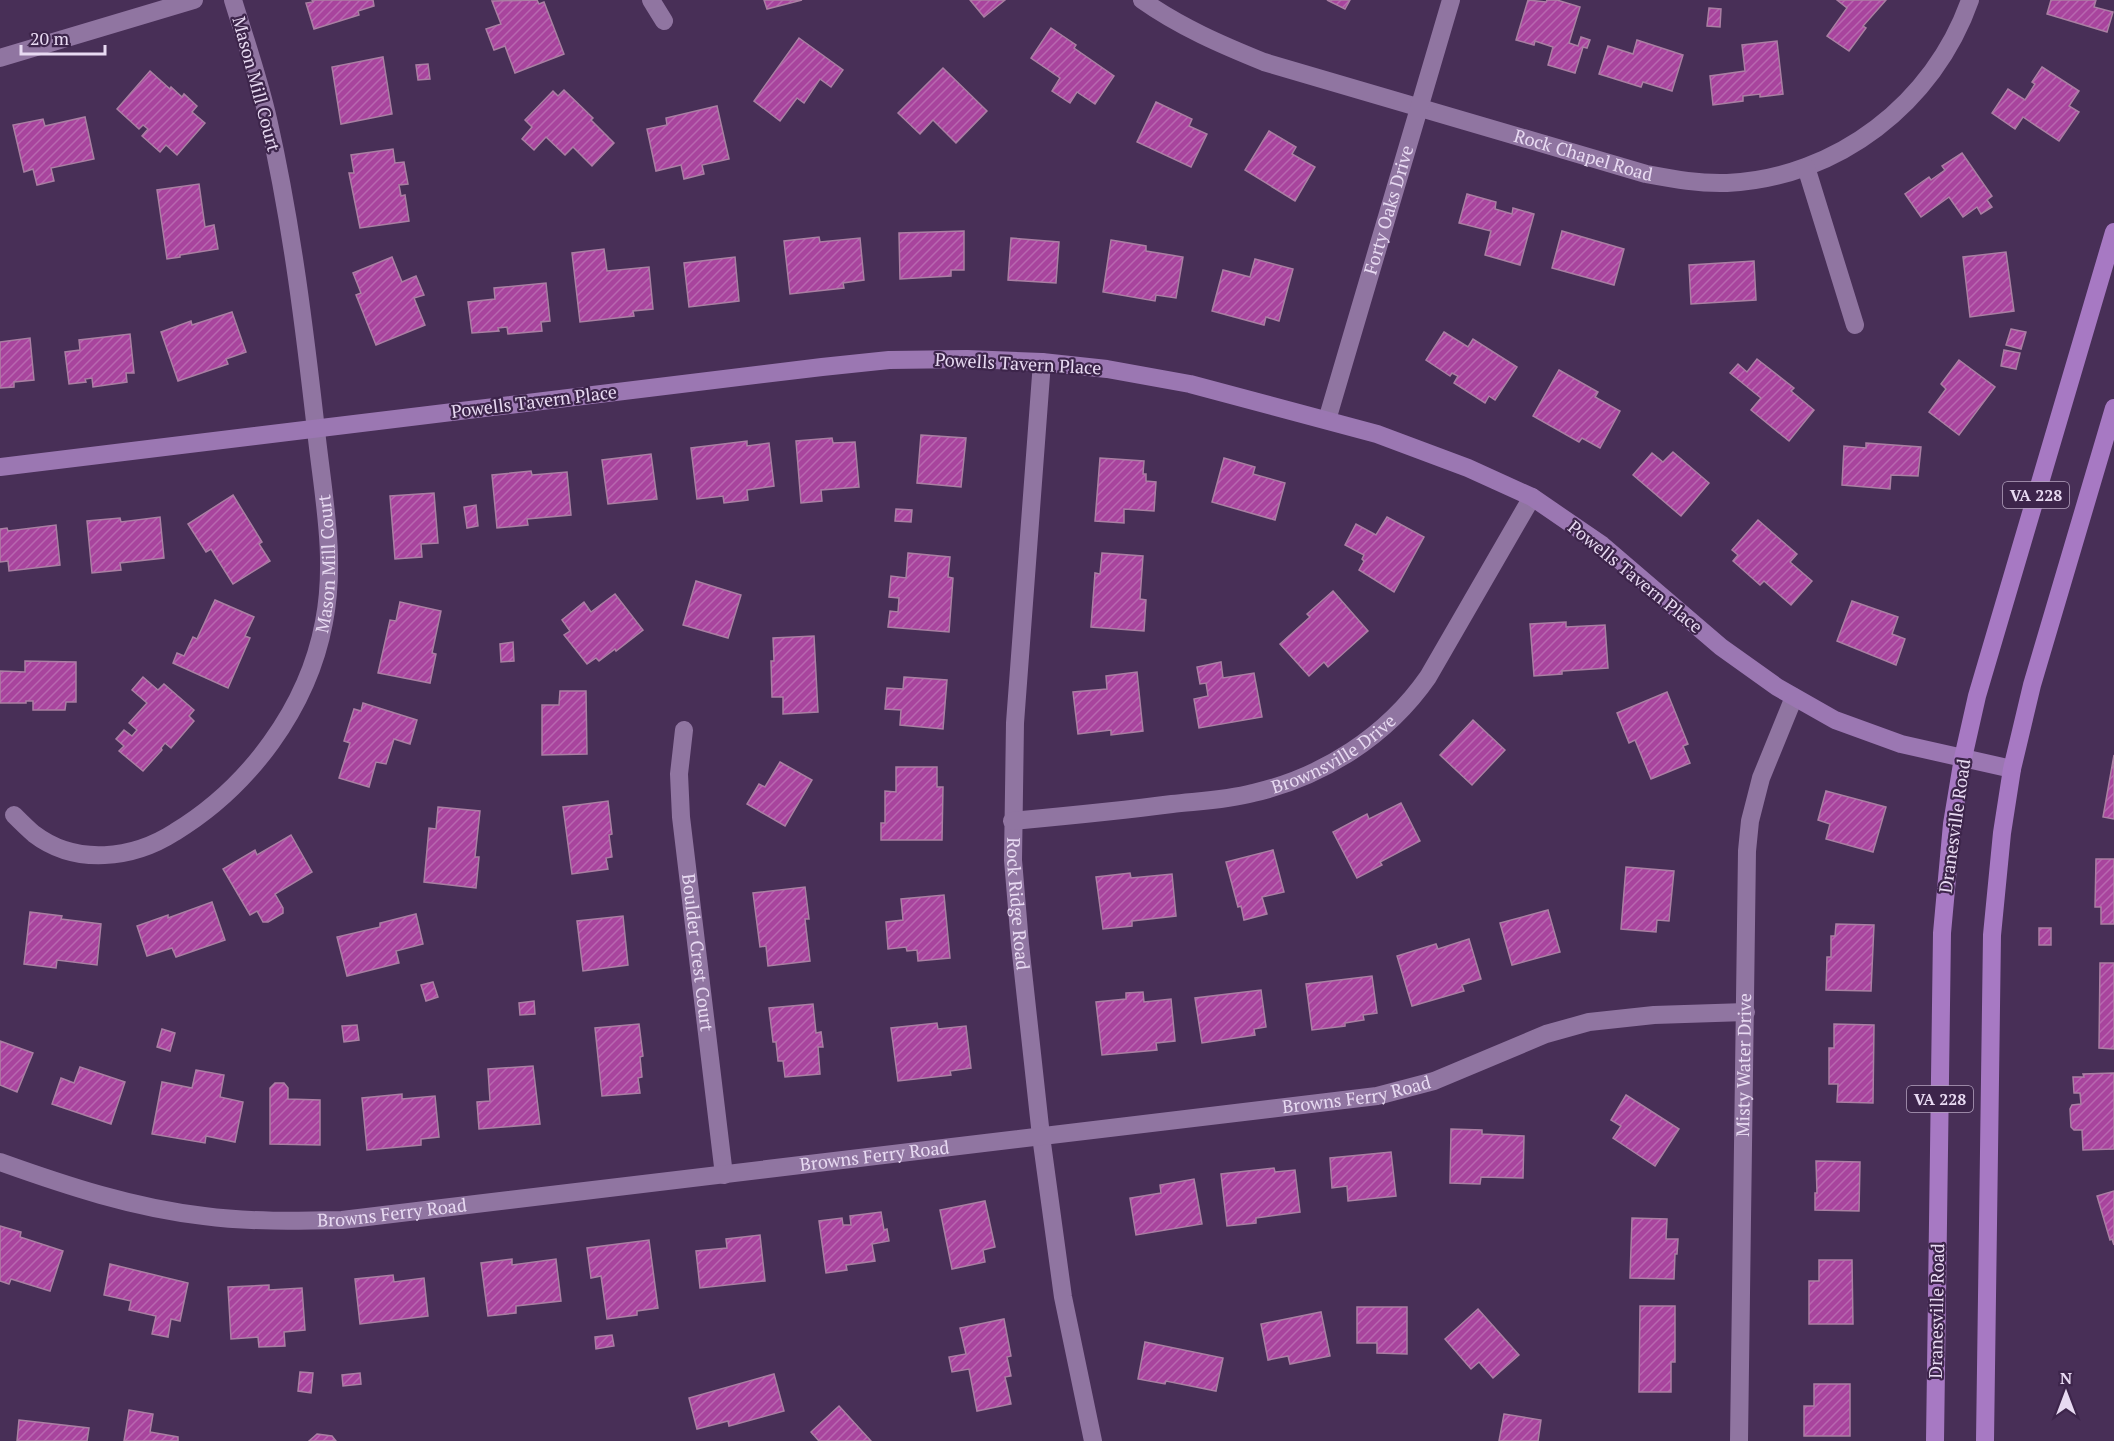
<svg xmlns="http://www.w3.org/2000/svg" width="2114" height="1441" font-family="'PT Serif',serif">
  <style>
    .building { fill: url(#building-hatch); stroke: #aa7fa3; stroke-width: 1.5 }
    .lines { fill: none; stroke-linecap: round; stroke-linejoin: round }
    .street { stroke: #9075a1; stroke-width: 18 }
    .secondary { stroke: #9b77b2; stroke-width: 18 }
    .primary { stroke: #a779c3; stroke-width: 18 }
    .labels { text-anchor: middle; stroke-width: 4.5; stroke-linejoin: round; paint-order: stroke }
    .shield { fill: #3d254b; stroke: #b5a4c0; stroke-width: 1.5 }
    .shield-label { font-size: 16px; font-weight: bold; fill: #e8daf2 }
    .street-label { font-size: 18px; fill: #e8daf2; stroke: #3d254b }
  </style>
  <defs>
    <pattern id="building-hatch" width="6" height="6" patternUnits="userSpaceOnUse" patternTransform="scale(1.5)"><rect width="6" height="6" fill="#a8449d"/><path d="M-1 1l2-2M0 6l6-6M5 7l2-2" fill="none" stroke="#b867b0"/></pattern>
  </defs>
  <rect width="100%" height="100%" fill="#482f57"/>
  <g class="building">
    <polygon points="312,0 373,0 374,6 358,11 359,15 314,29 306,3 313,2"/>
    <polygon points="537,0 539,4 544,2 564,54 515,73 505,46 494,50 486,29 501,24 492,1"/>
    <polygon points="764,0 802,0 767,9"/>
    <polygon points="970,0 1005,0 984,17"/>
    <polygon points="1327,0 1350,0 1345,9"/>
    <polygon points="1528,0 1546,2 1547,0 1557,0 1580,7 1569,43 1578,46 1581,37 1590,40 1587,48 1583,47 1575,73 1548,65 1553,47 1535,41 1534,45 1516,40"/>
    <polygon points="1837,0 1886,0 1863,26 1866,28 1849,51 1827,36 1847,8"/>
    <polygon points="2051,0 2096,0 2094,7 2113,12 2107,32 2047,14"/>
    <polygon points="1709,8 1721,9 1720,27 1707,26"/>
    <polygon points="1051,28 1076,45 1074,48 1114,76 1095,104 1077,92 1070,103 1052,91 1060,78 1031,58"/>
    <polygon points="799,38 843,70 831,87 820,79 804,103 797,98 780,121 754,101"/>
    <polygon points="1637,40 1683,55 1672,91 1643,82 1641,87 1599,74 1608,46 1633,54"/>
    <polygon points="1777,41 1783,94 1760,97 1760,94 1743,96 1743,101 1713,105 1710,76 1745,71 1742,45"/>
    <polygon points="383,57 392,114 341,124 332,67"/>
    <polygon points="428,64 430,79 418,80 416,65"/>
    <polygon points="2042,67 2079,91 2069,106 2079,112 2059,141 2023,117 2015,129 1992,113 2008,89 2025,100 2035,84 2032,82"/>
    <polygon points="943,68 987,111 956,143 933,120 920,134 898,113"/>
    <polygon points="150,71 170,89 171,87 182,97 184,94 197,106 192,112 205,123 177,155 166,145 160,152 142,136 148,129 143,125 139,129 117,109"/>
    <polygon points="564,90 593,118 591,120 614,143 592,166 573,147 565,155 546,137 534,150 522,139 532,127 525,120 553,91 558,96"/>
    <polygon points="1156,102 1192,119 1189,126 1207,134 1191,167 1137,142"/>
    <polygon points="717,106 729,159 702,165 704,174 684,179 681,165 656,171 647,129 667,125 666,118"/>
    <polygon points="85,117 94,159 51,168 54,181 37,185 33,169 24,172 13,125 43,119 45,126"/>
    <polygon points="1269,131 1296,147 1292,154 1315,167 1295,201 1245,170"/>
    <polygon points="393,149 395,163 404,162 408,184 399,185 401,196 405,195 409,221 360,228 349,173 354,173 351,155"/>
    <polygon points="1962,153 1992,196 1987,200 1992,207 1981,214 1977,207 1963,217 1949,197 1921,217 1905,194 1929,177 1931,180 1945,170 1942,166"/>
    <polygon points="199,184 205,227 214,225 218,249 180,255 180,257 167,259 157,190"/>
    <polygon points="1467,194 1496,202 1495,209 1512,214 1513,208 1534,214 1520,265 1485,255 1491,231 1459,223"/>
    <polygon points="964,231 964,270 951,270 951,276 900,279 899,233"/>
    <polygon points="1562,231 1624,249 1614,285 1552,268"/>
    <polygon points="819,237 820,242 860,238 864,280 843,283 844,288 790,294 784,241"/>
    <polygon points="1011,238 1059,242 1056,283 1008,280"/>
    <polygon points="1111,240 1146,246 1146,251 1183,257 1176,298 1156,295 1155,301 1103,292"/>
    <polygon points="604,249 607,271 649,267 653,309 633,311 634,316 580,322 572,253"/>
    <polygon points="2006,252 2014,311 1970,317 1963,257"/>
    <polygon points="392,257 402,282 416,276 424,295 414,298 425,325 376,345 356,295 361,293 353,273"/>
    <polygon points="735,257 739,301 689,307 684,263"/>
    <polygon points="1255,259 1293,269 1279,321 1266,317 1264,325 1212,311 1223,270 1250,277"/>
    <polygon points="1754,261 1756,300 1691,304 1689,265"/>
    <polygon points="546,283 550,321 541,322 542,331 508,334 507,327 498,328 499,331 472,333 468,302 495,299 494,288"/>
    <polygon points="232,312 246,352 226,359 228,364 178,381 161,332 191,321 192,325"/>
    <polygon points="2011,329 2026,332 2021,349 2006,345"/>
    <polygon points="1444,332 1468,347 1473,339 1517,367 1495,400 1489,396 1485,403 1454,383 1458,376 1452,373 1450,376 1426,360"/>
    <polygon points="130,334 134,373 126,373 127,382 93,387 92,378 85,379 86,382 69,384 65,352 80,350 79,340"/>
    <polygon points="30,338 34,380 14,382 14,387 0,388 0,342"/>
    <polygon points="2004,350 2020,353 2016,369 2001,366"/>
    <polygon points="1757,359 1794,388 1791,391 1814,410 1789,441 1751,410 1761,398 1730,373 1738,364 1747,372"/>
    <polygon points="1959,360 1995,387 1959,435 1929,412 1946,389 1941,384"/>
    <polygon points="1559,370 1598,392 1595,397 1620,411 1600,448 1582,438 1579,442 1533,416"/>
    <polygon points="921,435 966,438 961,487 917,483"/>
    <polygon points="832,438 833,443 855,442 859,487 821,490 822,501 801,503 796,441"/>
    <polygon points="747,441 747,446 769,443 774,486 747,490 748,500 724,503 723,496 697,499 691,448"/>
    <polygon points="1866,443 1921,447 1918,476 1891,475 1890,489 1842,485 1844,446 1866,448"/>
    <polygon points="1673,452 1709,483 1681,516 1633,475 1652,453 1663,462"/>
    <polygon points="651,454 657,499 608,504 602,460"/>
    <polygon points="1100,458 1144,461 1143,474 1146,474 1146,481 1156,482 1154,511 1124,509 1124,523 1095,521"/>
    <polygon points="1224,458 1255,467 1253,474 1285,483 1275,520 1212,502"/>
    <polygon points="531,471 532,475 567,472 571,515 527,519 528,525 497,528 492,475"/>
    <polygon points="434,493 438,543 421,544 422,557 395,559 390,496"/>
    <polygon points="233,495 262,542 259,544 270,561 233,584 211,549 206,552 188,524"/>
    <polygon points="476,505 478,526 467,528 464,507"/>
    <polygon points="896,509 912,510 911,522 895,521"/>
    <polygon points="160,517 164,558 120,563 121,570 92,573 87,521 120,518 121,522"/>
    <polygon points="1387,517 1424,537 1394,592 1359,570 1364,561 1362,559 1364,555 1345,545 1356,524 1376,535"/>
    <polygon points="1758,520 1797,554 1790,562 1812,581 1791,605 1764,581 1760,585 1733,561 1738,555 1732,550"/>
    <polygon points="56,525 60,565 9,571 8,561 0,562 0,529 7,528 8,531"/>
    <polygon points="908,553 950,557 948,577 953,578 949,632 888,627 890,611 898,612 899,598 889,597 891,576 906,578"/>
    <polygon points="1102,553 1143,556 1140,599 1146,600 1144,631 1091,627 1095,573 1100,574"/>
    <polygon points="696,581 741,595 728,638 683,625"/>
    <polygon points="1333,591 1368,631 1328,667 1324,662 1309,676 1280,644 1310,617 1307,614"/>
    <polygon points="615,594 643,630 616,651 615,649 599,661 596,658 587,664 564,635 570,631 562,620 584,602 591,612"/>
    <polygon points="215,600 254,617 245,636 250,638 228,688 173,663 177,653 184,656 193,637 197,639"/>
    <polygon points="1852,601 1898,617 1892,634 1905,639 1896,665 1837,641"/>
    <polygon points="400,602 441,611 432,653 436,654 430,683 378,673 390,620 396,621"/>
    <polygon points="1566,622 1566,627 1605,625 1608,668 1562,671 1562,674 1534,676 1530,624"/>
    <polygon points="814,636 818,712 783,714 783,697 772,697 771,661 774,661 773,638"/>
    <polygon points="513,642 514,661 501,662 500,644"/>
    <polygon points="25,661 76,662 76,702 66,702 65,710 33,710 33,701 26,701 26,703 0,703 0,671 25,672"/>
    <polygon points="1221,662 1223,678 1254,673 1262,717 1199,728 1194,699 1208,696 1206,683 1200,684 1197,667"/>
    <polygon points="1137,672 1143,731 1111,735 1111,730 1078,734 1073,692 1107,689 1106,676"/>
    <polygon points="143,677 158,690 164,684 194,710 189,716 194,721 171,748 165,743 161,748 162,750 143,771 119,751 124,746 116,739 124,730 132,736 137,730 129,723 147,703 132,690"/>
    <polygon points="904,677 947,680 943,729 900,725 901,710 885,709 887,688 903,689"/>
    <polygon points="560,691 586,691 587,754 542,755 542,705 559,705"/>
    <polygon points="1667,692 1688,744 1683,746 1690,763 1651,779 1635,740 1629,743 1617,713"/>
    <polygon points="363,703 417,720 410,744 394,739 386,764 376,762 369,787 339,778 350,743 344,741 354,709 361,711"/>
    <polygon points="1473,720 1505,750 1472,785 1440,755"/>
    <polygon points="2114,755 2114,819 2103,817"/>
    <polygon points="780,762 812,780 785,826 747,804 759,784 765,787"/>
    <polygon points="896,767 937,767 937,787 943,787 942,840 881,840 881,823 885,823 885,791 896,792"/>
    <polygon points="1826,791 1886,807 1873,852 1826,839 1830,824 1818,820"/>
    <polygon points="608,801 612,834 609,835 612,857 606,858 608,869 572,874 563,807"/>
    <polygon points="1401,803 1420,841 1380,862 1382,865 1357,878 1333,832 1367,814 1369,819"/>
    <polygon points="438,807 480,811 475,857 479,857 476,888 424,882 429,828 436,829"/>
    <polygon points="291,835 312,872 275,894 283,908 283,913 268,922 263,922 257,911 250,915 223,869 255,850 257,855"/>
    <polygon points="1273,850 1284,892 1262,897 1267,914 1244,920 1241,906 1238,907 1226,862"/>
    <polygon points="2096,859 2114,859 2114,924 2101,924 2101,907 2095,907"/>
    <polygon points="1626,867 1674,871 1669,921 1657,920 1656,932 1621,929"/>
    <polygon points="1130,873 1131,878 1172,874 1176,916 1132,921 1132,926 1103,929 1096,877"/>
    <polygon points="805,887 809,919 805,919 810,961 768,966 766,946 760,947 753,893"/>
    <polygon points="944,895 950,958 918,961 917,950 907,951 906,947 888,949 886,922 903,920 901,899"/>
    <polygon points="212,902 225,940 176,957 172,948 147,956 137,926 168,915 168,918"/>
    <polygon points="1548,910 1560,952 1512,965 1500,923"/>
    <polygon points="30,912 62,916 61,919 101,924 97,965 57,960 56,968 24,964"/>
    <polygon points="416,914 423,944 396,951 399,963 347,976 337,937 380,927 380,923"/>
    <polygon points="623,916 628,965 583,971 577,921"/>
    <polygon points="1836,924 1874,925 1871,991 1826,990 1827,957 1831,957 1831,936 1835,936"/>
    <rect x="2039" y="928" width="12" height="17"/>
    <polygon points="1469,939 1481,979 1462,985 1464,991 1412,1006 1397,956 1436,944 1438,949"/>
    <polygon points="2100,963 2114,963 2114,1049 2099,1048"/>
    <polygon points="1372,976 1377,1013 1363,1015 1364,1020 1345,1023 1345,1026 1312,1030 1306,984"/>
    <polygon points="433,982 438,997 426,1001 421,985"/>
    <polygon points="1261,990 1266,1027 1254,1029 1255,1035 1202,1043 1195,998"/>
    <polygon points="1143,992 1144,1002 1171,999 1175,1041 1156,1043 1157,1050 1102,1055 1096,1002 1126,999 1126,993"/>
    <polygon points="534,1001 535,1014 520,1015 519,1003"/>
    <polygon points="813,1004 816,1033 821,1032 823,1047 818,1047 820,1074 785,1077 783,1061 778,1061 776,1042 773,1042 769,1008"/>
    <polygon points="937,1023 938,1029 966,1026 971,1068 950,1071 951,1075 898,1081 891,1028"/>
    <polygon points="639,1024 643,1056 640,1057 642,1077 638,1078 640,1093 602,1096 595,1028"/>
    <polygon points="1834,1024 1874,1025 1873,1103 1837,1102 1838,1084 1829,1084 1829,1048 1834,1048"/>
    <polygon points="357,1025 359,1040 344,1042 342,1026"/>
    <polygon points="162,1029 175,1033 170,1051 157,1047"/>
    <polygon points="0,1041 33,1053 17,1092 0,1085"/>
    <polygon points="533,1066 540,1124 479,1129 477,1102 490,1101 488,1069"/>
    <polygon points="80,1067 125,1082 111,1124 52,1104 61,1078 74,1083"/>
    <polygon points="196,1070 224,1075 220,1097 243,1102 235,1142 206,1136 205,1143 152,1134 162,1082 192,1088"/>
    <polygon points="2114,1073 2114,1149 2083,1150 2082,1130 2074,1130 2071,1127 2070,1109 2072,1105 2081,1104 2080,1093 2074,1093 2073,1077 2084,1077 2083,1074"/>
    <polygon points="275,1083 284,1083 288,1088 288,1099 320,1100 320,1145 270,1144 270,1088"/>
    <polygon points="402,1094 402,1099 435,1096 439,1137 421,1139 421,1145 367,1150 362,1098"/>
    <polygon points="1626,1095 1679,1129 1655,1166 1613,1138 1621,1126 1611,1120"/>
    <polygon points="1451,1129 1482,1130 1482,1134 1524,1136 1523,1178 1481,1177 1480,1184 1450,1183"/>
    <polygon points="1391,1152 1396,1196 1348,1201 1347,1186 1332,1188 1330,1158"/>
    <polygon points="1816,1161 1860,1162 1859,1211 1815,1210 1815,1193 1817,1193"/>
    <polygon points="1274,1168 1275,1172 1295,1170 1300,1212 1256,1218 1256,1223 1227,1226 1221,1174"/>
    <polygon points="1194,1179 1202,1224 1136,1235 1130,1198 1161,1193 1160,1185"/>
    <polygon points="2114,1191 2114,1245 2112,1239 2110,1240 2097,1196"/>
    <polygon points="985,1201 995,1247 983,1250 985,1262 952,1269 940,1210"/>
    <polygon points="881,1212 884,1230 887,1229 889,1241 872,1244 875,1261 846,1265 847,1270 826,1273 819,1221 842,1218 843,1225 851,1225 850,1216"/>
    <polygon points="1632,1218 1667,1219 1666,1239 1678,1239 1677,1254 1675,1254 1674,1279 1630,1278"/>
    <polygon points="0,1226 21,1232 20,1237 63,1251 50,1291 11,1279 9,1284 0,1281"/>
    <polygon points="760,1235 765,1281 700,1288 696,1251 727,1248 726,1239"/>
    <polygon points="649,1240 658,1308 637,1311 637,1315 607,1319 601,1276 591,1278 587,1248"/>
    <polygon points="512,1259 512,1265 556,1259 561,1301 516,1306 516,1313 488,1316 481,1263"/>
    <polygon points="1819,1260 1852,1260 1853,1324 1809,1324 1809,1281 1819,1281"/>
    <polygon points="110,1264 188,1283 180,1321 171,1319 168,1337 152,1334 156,1316 129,1310 131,1301 104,1295"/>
    <polygon points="393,1275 394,1282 424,1278 428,1316 360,1324 355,1279"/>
    <polygon points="269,1285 269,1290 302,1288 305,1330 284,1332 285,1346 259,1347 258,1337 231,1339 228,1287"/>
    <polygon points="1640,1306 1675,1306 1675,1362 1671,1362 1671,1392 1639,1392"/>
    <polygon points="1357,1307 1407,1307 1407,1354 1377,1353 1377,1343 1357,1343"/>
    <polygon points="1478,1309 1519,1355 1493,1378 1479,1362 1471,1369 1445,1339"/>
    <polygon points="1321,1312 1330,1356 1290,1364 1288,1356 1268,1360 1261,1324"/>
    <polygon points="1004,1319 1011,1356 1007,1357 1011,1376 1005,1377 1011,1404 977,1411 969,1369 952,1372 949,1357 966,1354 960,1328"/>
    <polygon points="612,1335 614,1346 596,1349 595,1337"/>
    <polygon points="1145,1342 1223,1358 1216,1391 1166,1381 1165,1384 1138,1379"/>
    <polygon points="300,1372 313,1373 311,1393 298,1391"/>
    <polygon points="360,1373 361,1384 343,1386 342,1375"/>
    <polygon points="774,1374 784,1411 729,1426 728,1421 697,1429 689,1398"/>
    <polygon points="1814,1384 1850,1384 1850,1436 1804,1436 1804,1406 1814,1406"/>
    <polygon points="839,1406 871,1441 819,1441 811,1432"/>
    <polygon points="129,1410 153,1414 150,1432 178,1437 178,1441 124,1441"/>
    <polygon points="1504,1414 1541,1420 1538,1441 1499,1441"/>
    <polygon points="19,1420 89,1428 87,1441 17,1441"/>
    <polygon points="317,1434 332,1436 336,1441 309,1441"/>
  </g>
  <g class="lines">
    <g class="street">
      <polyline points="651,0 664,21"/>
      <path id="s1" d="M 1142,0 C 1180,27 1222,45 1264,62 L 1646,174 C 1673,179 1699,184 1727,183 C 1837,178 1934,103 1970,0"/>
      <polyline points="0,58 194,0"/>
      <polyline points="1806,167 1855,325"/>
      <path id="s2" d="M 1042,362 L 1015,723 L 1013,860 L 1020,944 L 1041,1136 L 1063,1297 L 1093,1441"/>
      <path id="s3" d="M 1327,420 L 1451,0"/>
      <path id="s4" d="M 684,730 L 679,774 L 681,817 L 724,1175"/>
      <path id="s5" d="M 14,815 C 20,821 27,828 34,834 C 76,866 133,859 175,832 C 249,787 308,708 324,622 C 336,561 324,500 317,439 C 305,332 292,225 268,119 C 259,79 245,39 233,0"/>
      <path id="s6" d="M 1012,821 C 1066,816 1119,811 1172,804 C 1199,801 1227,800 1253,793 C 1323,777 1387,736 1428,677 L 1532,497"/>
      <path id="s7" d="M 0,1162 C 67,1186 134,1208 204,1216 C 250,1222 296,1221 342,1220 L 1377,1096 L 1434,1081 L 1546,1034 L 1589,1022 L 1654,1015 L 1746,1012"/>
      <path id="s8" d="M 1739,1441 L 1747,851 L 1750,821 L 1761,778 L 1794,697"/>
    </g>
    <polyline class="secondary" points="0,467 822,367 889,360 967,359 1042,362 1107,369 1190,384 1377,434 1468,468 1532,497 1602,545 1721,647 1777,687 1835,720 1901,744 2012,769"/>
    <g class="primary">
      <polyline points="1935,1441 1942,933 1952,824 1963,758 1977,696 2114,232"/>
      <polyline points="1985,1441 1992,935 2002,833 2012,769 2032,685 2114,408"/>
    </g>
  </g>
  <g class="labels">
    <g class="shield">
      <rect x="2003" y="482" width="66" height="26" rx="4.5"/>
      <rect x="1907" y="1086" width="66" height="26" rx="4.5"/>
    </g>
    <g class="shield-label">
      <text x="2036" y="501">VA 228</text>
      <text x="1940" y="1105">VA 228</text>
    </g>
    <g class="street-label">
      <text transform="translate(256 84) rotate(75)" y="6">Mason Mill Court</text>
      <text dy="6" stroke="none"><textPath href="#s1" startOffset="470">Rock Chapel Road</textPath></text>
      <text dy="6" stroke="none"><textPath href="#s3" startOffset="219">Forty Oaks Drive</textPath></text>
      <text transform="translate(1018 364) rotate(3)" y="6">Powells Tavern Place</text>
      <text transform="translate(534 402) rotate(-7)" y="6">Powells Tavern Place</text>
      <text dy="6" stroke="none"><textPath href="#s5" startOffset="501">Mason Mill Court</textPath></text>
      <text transform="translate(1635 577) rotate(39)" y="6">Powells Tavern Place</text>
      <text dy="6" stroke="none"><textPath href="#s6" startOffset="333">Brownsville Drive</textPath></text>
      <text transform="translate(1955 826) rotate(-82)" y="6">Dranesville Road</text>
      <text dy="6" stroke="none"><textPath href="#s2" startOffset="543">Rock Ridge Road</textPath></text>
      <text dy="6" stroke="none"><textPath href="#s4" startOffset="224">Boulder Crest Court</textPath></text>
      <text dy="6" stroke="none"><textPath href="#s8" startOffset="376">Misty Water Drive</textPath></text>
      <text dy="6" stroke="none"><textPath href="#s7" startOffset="1372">Browns Ferry Road</textPath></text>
      <text dy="6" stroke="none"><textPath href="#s7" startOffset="886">Browns Ferry Road</textPath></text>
      <text dy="6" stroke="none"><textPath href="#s7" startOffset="400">Browns Ferry Road</textPath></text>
      <text transform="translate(1937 1311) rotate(-89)" y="6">Dranesville Road</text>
    </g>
  </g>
  <g transform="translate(2066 1393)" stroke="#3d254b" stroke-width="4.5" paint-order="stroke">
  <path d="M0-4.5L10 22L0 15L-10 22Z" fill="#e8daf2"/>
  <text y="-9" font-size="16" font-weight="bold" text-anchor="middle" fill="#e8daf2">N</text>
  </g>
  <path d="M21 45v9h84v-9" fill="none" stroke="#e8daf2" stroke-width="3"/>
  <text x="30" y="45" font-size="18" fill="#e8daf2" stroke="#3d254b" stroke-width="4.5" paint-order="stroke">20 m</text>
</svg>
